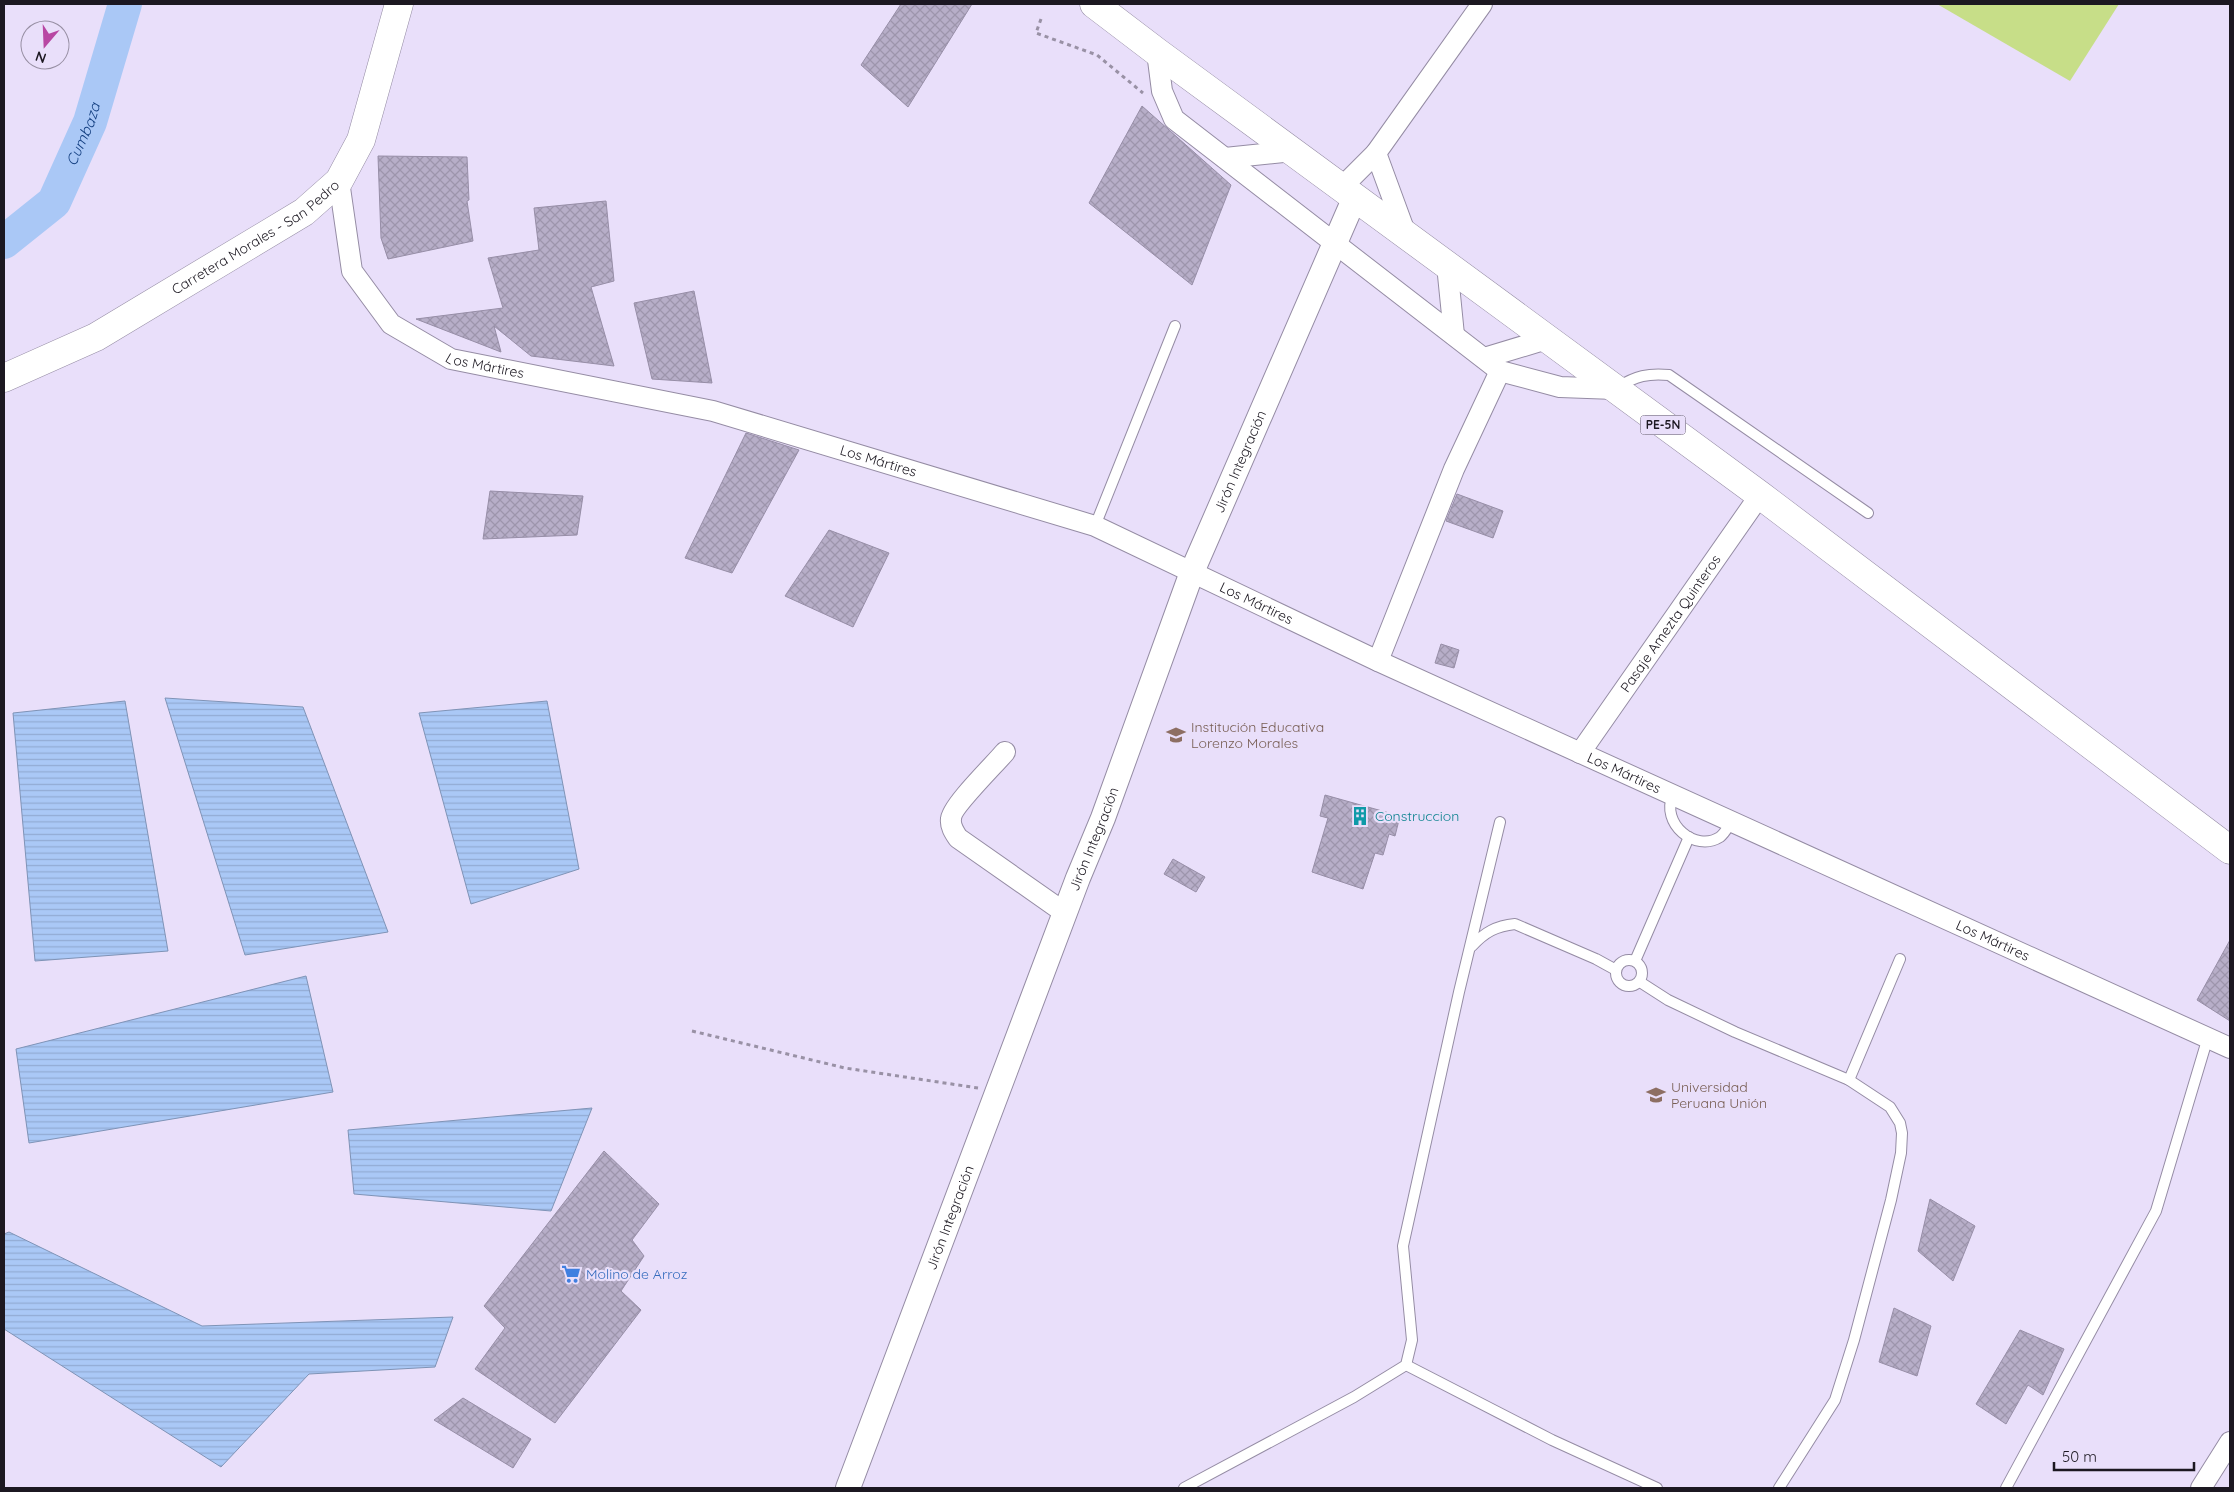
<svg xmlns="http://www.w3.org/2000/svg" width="2234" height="1492" font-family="Quicksand,sans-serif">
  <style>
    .garden { fill: #c7de88 }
    .water { fill: url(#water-rules); stroke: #7f93b6 }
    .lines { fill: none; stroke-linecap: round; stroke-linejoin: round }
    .river { stroke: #aac8f6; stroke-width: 34 }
    .building { fill: url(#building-cross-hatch); stroke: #978ea7 }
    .service-casing { stroke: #958ca4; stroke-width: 12 }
    .minor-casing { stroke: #958ca4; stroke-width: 22 }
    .tertiary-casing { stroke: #958ca4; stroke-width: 26 }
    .secondary-casing { stroke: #958ca4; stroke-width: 29 }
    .primary-casing { stroke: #958ca4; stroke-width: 29 }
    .path { stroke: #9991a5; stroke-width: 3; stroke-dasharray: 4 4; stroke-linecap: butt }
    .service { stroke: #fff; stroke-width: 10 }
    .minor { stroke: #fff; stroke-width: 20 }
    .tertiary { stroke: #fff; stroke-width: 24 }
    .secondary { stroke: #fff; stroke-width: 28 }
    .primary { stroke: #fff; stroke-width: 28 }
    .labels { text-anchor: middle; stroke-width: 4.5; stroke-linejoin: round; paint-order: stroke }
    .shield { fill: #e9dffa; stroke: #5a5462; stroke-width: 1 }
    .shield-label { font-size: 12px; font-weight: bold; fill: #1c1821 }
    .street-label { font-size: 14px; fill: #1c1821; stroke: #e9dffa }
    .education-label { font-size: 14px; fill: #785e54; stroke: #e9dffa; text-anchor: start }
    .culture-label { font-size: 14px; fill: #0d838f; stroke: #e9dffa; text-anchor: start }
    .shop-label { font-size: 14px; fill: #366cbe; stroke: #e9dffa; text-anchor: start }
    .water-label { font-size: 15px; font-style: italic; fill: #133f81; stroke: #e9dffa }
  </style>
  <defs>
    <pattern id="water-rules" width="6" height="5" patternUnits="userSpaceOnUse" patternTransform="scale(1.25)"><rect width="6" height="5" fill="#aac8f6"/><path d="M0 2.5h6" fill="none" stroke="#92abd3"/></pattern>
    <pattern id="building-cross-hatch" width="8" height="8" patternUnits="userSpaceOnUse" patternTransform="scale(1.25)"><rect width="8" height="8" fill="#b7aec8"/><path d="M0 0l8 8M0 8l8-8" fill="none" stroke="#9d95ac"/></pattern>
  </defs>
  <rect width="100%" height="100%" fill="#e9dffa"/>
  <polygon class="garden" points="1937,4 2119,4 2070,81"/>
  <g class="water">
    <polygon points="165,698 303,707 388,932 245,955"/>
    <polygon points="125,701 168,951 35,961 13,713"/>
    <polygon points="547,701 579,869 471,904 419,713"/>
    <polygon points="306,976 333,1092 29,1143 16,1049"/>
    <polygon points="592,1108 551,1211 354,1194 348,1130"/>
    <polygon points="9,1232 202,1326 453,1317 435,1367 309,1374 221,1467 4,1329 4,1234"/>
  </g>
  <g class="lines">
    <path class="river" id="s1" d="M 4,242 L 54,202 L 90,122 L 125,4"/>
  </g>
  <g class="building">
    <polygon points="901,4 972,4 908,107 861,65"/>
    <polygon points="1142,106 1231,185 1192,285 1089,203"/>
    <polygon points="378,156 467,157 469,200 467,201 473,241 388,259 381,238"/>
    <polygon points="606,201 614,281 591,287 614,366 531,356 494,326 501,352 416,319 503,308 488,258 539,250 534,208"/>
    <polygon points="694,291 712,383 652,379 634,303"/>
    <polygon points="746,433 799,450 732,573 685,558"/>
    <polygon points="490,491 583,496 577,535 483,539"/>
    <polygon points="1457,494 1503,511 1493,538 1446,521"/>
    <polygon points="829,530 889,553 853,627 785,596"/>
    <polygon points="1441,644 1459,650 1454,668 1435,663"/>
    <polygon points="1325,795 1400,816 1395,836 1389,834 1383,855 1375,853 1363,889 1312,872 1328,818 1320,816"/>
    <polygon points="1173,859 1205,877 1196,892 1164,874"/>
    <polygon points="2230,940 2230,1021 2197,1000"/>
    <polygon points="604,1151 659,1204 632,1240 644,1256 621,1291 641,1310 555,1423 475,1369 505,1328 484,1306"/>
    <polygon points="1930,1199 1975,1226 1953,1281 1918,1251"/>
    <polygon points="1894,1308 1931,1326 1917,1376 1879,1362"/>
    <polygon points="2020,1330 2064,1349 2043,1395 2028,1385 2006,1424 1976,1404"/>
    <polygon points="463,1398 531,1439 513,1468 434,1420"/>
  </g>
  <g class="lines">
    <g class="service-casing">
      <g id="service">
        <path d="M 1618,387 C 1636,376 1648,373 1669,375 L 1868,513"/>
        <polyline points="1095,526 1175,326"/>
        <path d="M 1673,795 C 1660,823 1695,853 1720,837 C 1725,833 1728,827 1732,821"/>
        <path d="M 1472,946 C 1485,932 1496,926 1515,924 L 1596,959 L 1616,970"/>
        <circle cx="1629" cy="973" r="13"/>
        <polyline points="1635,961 1689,837"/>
        <polyline points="1640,982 1668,1000 1735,1032 1849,1080 1890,1107 1900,1123 1902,1133 1901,1153 1891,1200 1854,1340 1835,1400 1779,1488"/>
        <polyline points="1849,1080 1900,959"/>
        <polyline points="1406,1365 1552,1440 1657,1488"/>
        <polyline points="1184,1488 1354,1397 1406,1365 1412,1340 1403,1246 1459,992 1500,822"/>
        <polyline points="2006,1488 2156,1211 2208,1037"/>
      </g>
    </g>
    <g class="minor-casing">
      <g id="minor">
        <polyline points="1157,52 1162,91 1174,119 1500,371 1560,387 1615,389"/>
        <polyline points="1225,158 1293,151"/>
        <path id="s2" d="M 339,181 L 352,271 L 391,324 L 451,359 L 713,411 L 1095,526 L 1378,661 L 2230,1048"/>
        <polyline points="1342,187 1376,153"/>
        <polyline points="1405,232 1376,153 1482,4"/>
        <polyline points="1447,265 1454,335"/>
        <polyline points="1484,358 1547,339"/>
        <polyline points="1378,661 1454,469 1500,371"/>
        <path d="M 1005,752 C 995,764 951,807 951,819 C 950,826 954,832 958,838 L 1065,913"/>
        <path id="s3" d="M 1580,753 L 1760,495"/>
        <polyline points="2201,1488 2230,1442"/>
      </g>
    </g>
    <g class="tertiary-casing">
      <g id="tertiary">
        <path id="s4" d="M 848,1488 L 1078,878 L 1103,818 L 1192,572 L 1355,197"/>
      </g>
    </g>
    <g class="secondary-casing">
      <g id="secondary">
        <path id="s5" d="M 4,378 L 96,337 L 304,212 L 339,181 L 361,140 L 399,4"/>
      </g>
    </g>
    <g class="primary-casing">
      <polyline id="primary" points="1094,4 1157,52 1760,495 2230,850"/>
    </g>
    <g class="path">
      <polyline points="1041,19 1036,33 1097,55 1143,93"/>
      <polyline points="692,1031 845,1068 978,1088"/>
    </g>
    <use href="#service" class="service"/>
    <use href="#minor" class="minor"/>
    <use href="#tertiary" class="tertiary"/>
    <use href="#secondary" class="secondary"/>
    <use href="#primary" class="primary"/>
  </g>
  <defs>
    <g id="school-bare" transform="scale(1.5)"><path d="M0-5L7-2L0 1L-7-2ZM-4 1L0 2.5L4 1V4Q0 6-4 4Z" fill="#8d6e63" stroke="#e9dffa" stroke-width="2.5" paint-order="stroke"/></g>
    <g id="building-bare" transform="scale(1.5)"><path d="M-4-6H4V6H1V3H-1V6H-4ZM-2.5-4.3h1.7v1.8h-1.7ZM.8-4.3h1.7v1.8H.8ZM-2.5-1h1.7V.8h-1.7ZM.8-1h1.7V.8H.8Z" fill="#0f9aa8" stroke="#e9dffa" stroke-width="2.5" paint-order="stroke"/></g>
    <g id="university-bare" transform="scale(1.5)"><path d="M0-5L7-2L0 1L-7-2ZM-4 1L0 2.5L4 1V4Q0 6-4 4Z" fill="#8d6e63" stroke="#e9dffa" stroke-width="2.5" paint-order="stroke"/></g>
    <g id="supermarket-bare" transform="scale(1.5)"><path d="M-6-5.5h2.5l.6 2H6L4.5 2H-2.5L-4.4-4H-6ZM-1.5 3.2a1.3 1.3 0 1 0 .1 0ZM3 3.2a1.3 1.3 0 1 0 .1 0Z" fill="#3f7fe0" stroke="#e9dffa" stroke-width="2.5" paint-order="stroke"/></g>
  </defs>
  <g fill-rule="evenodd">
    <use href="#school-bare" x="1176" y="735"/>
    <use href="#building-bare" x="1360" y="816"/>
    <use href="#university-bare" x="1656" y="1095"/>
    <use href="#supermarket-bare" x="571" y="1274"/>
  </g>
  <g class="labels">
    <rect class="shield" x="1640.5" y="415.5" width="45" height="19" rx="4"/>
    <g class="shield-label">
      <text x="1663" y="429">PE-5N</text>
    </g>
    <g class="street-label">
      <text dy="5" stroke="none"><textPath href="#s5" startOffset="289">Carretera Morales - San Pedro</textPath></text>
      <text dy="5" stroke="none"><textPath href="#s2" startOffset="261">Los Mártires</textPath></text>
      <text dy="5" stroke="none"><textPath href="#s2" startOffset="666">Los Mártires</textPath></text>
      <text dy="5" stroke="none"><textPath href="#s4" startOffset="1099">Jirón Integración</textPath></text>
      <text dy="5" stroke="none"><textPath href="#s2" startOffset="1071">Los Mártires</textPath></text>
      <text dy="5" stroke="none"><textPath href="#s3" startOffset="158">Pasaje Amezta Quinteros</textPath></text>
      <text dy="5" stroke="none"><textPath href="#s2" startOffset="1476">Los Mártires</textPath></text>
      <text dy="5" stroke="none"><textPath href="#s4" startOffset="694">Jirón Integración</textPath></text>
      <text dy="5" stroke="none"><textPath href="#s2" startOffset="1881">Los Mártires</textPath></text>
      <text dy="5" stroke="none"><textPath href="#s4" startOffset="289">Jirón Integración</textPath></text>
    </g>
    <g class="education-label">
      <text x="1191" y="732">Institución Educativa<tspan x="1191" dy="16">Lorenzo Morales</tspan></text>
      <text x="1671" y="1092">Universidad<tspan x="1671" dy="16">Peruana Unión</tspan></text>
    </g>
    <g class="culture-label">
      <text x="1375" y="821">Construccion</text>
    </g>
    <g class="shop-label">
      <text x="586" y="1279">Molino de Arroz</text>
    </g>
    <g class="water-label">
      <text dy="5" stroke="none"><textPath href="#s1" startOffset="138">Cumbaza</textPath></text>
    </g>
  </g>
  <rect width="2234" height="1492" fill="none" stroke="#1c1821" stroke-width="10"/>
  <g transform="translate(45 45) rotate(199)"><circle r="24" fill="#e9dffa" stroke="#978fa3"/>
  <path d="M0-4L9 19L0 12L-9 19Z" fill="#b847a3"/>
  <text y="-8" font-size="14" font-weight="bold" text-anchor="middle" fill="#1c1821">N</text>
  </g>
  <path d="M2054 1462v8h140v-8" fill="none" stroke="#1c1821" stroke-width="2.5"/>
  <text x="2062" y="1462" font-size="15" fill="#1c1821" stroke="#e9dffa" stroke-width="4" paint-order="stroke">50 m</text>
</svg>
